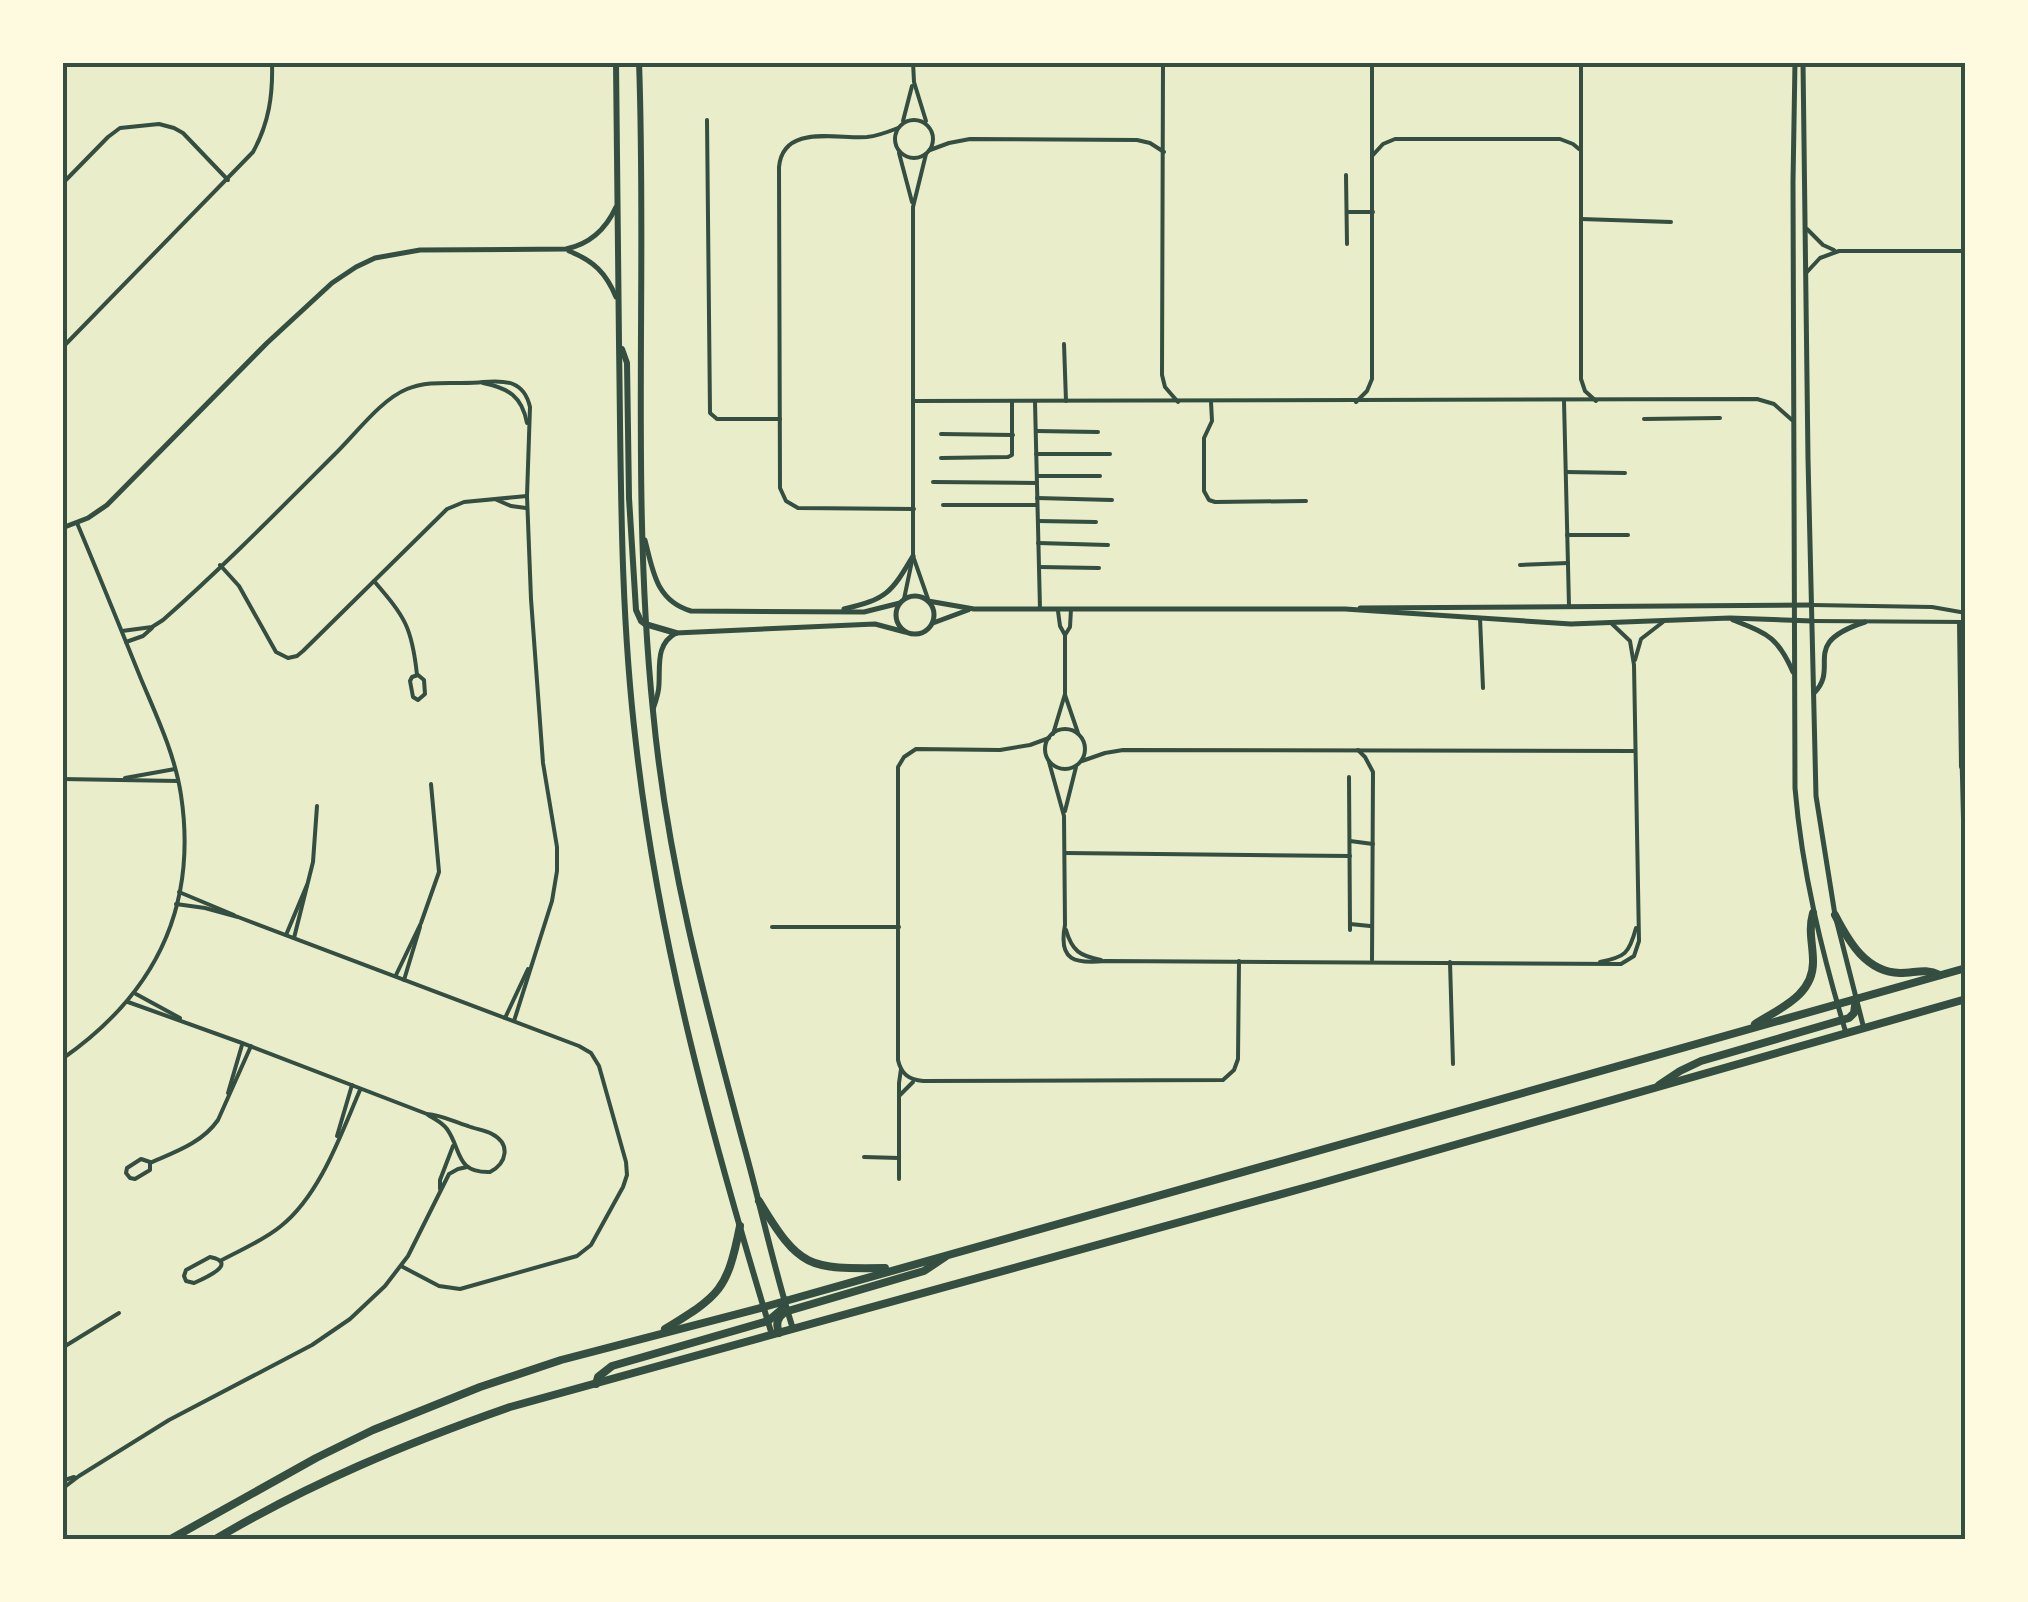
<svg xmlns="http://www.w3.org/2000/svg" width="2028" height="1602" font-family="'Noto Serif',serif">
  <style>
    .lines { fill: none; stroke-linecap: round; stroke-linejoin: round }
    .service { stroke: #344e41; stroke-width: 2.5 }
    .minor { stroke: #344e41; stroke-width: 4 }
    .tertiary { stroke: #344e41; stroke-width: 5 }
    .secondary { stroke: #344e41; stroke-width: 6 }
    .primary { stroke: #344e41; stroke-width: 8 }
    .neatline { fill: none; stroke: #344e41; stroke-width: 4 }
  </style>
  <rect width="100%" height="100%" fill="#e9edc9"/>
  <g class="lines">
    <polyline class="service" points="1961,767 1963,850"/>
    <g class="minor">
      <polyline points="913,62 914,82 926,121"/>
      <polyline points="1163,62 1162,375 1165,387 1178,402"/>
      <polyline points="1581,62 1581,379 1585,391 1596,401"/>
      <circle cx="914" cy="139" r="19"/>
      <polyline points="707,120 710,413 717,419 780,419"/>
      <polyline points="903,121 912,86"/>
      <path d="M 898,128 C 888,132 878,136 867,137 C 836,139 783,124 779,167 L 780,488 L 786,501 L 798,508 L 914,509"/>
      <polyline points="930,150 949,143 970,139 1137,140 1150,143 1164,152"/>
      <polyline points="899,153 912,202"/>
      <polyline points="1373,155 1383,144 1395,139 1560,139 1573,144 1579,149"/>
      <polyline points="1346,175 1347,244"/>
      <polyline points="62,184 108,137 120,128 159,124 174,128 183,133 228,180"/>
      <polyline points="1348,212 1373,212"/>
      <polyline points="1581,219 1671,222"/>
      <polyline points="1807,229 1823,245 1834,250"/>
      <polyline points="1807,272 1820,258 1839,251 1966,251"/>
      <polyline points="1064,344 1066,401"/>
      <path d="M 62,348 L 253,152 C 269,123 273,95 272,62"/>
      <path d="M 483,383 C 508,388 522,396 527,423"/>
      <polyline points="914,401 1757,399 1774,404 1792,420"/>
      <polyline points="1564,401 1569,606"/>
      <polyline points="1035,402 1040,609"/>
      <polyline points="1211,402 1212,421 1204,438 1204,491 1209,500 1215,502 1306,501"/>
      <polyline points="1356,402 1367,391 1372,379 1372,62"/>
      <polyline points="1644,419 1720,418"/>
      <polyline points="1036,431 1098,432"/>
      <polyline points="941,434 1013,435"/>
      <polyline points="1036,454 1110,454"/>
      <polyline points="941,458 1008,457 1012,455 1012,401"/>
      <polyline points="1566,472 1625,473"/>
      <polyline points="1037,476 1100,476"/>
      <polyline points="933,482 1037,483"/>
      <polyline points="1037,498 1112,500"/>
      <polyline points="497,500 511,506 526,508"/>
      <polyline points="943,505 1037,505"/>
      <polyline points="1038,521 1096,522"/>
      <polyline points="1567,535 1628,535"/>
      <polyline points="1038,543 1108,545"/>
      <polyline points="913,556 928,599"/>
      <polyline points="220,565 239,586 276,652 288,658 297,656 303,651 447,509 464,502 527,496"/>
      <polyline points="1520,565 1568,563"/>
      <polyline points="1039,567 1099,568"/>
      <path d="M 374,581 C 405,617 412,627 417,675"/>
      <polyline points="904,599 913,556 913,207 926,154"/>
      <polyline points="1812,605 1932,607 1966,613"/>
      <polyline points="1058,611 1060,626 1065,635"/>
      <polyline points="1480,618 1483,688"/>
      <polyline points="1812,621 1966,622"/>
      <polyline points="1959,622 1961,767"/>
      <path d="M 122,631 L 152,627 L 163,620 C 222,568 278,511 334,455 C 355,435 380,400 407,389 C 431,379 458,385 483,382 C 506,380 524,381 530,407 L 527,496 L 531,599 L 543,763 L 557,847 L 557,871 L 552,901 L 514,1021"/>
      <polyline points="126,642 143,636 152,628"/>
      <polyline points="1635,660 1641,639 1663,622"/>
      <polygon points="418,675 424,680 425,694 418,700 413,697 410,681 412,677"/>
      <polyline points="1065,695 1078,733"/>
      <circle cx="1065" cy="749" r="20"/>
      <polyline points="1053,734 1065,694 1065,635 1070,627 1071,609"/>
      <path d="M 1049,738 L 1030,745 L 1000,750 L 916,749 L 904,757 L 898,767 L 898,1060 C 901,1074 909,1080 923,1081 L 1223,1080 L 1234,1070 L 1238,1059 L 1239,961"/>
      <polyline points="1358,750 1365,757 1373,772 1372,960"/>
      <polyline points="1082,761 1105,753 1123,750 1635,751"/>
      <path d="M 1049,762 L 1064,816 L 1065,925 C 1058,961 1075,964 1105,961 L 1621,964 L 1634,956 L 1639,941 L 1634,665 L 1630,641 L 1610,622"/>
      <polyline points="1349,777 1350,930"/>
      <polyline points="125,778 175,769"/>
      <polyline points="62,779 178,781"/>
      <polyline points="1065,811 1076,767"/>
      <polyline points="1350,841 1373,844"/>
      <polyline points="1065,853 1350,856"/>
      <polyline points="179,892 234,915"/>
      <polyline points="176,904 205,908 238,917 579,1046 591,1053 599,1066 626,1162 627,1175 623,1187 591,1245 577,1256 460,1289 439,1286 401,1266"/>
      <polyline points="1350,924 1370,926"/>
      <polyline points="772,927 899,927"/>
      <path d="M 1066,930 C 1072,951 1080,956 1101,960"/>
      <polyline points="286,935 307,885"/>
      <polyline points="294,938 313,862 317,806"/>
      <polyline points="1450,962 1453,1064"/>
      <path d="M 1600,962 C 1625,957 1629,954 1636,928"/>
      <polyline points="396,975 421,923 439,872 431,784"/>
      <polyline points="404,980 420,927"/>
      <polyline points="136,994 180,1018"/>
      <path d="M 128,1002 L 242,1043 L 427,1114 C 434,1119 442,1122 447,1129 C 462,1150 455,1173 490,1172 C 507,1163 511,1144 492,1134 C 485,1130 475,1129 468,1126 C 454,1122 442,1115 427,1114"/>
      <polyline points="505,1018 528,969"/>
      <path d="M 62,1059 C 154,995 198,908 181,795 C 175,755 157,717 141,679 C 120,627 99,575 77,523"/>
      <polyline points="228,1093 242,1045"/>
      <polyline points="899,1096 913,1082"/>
      <polyline points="337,1136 352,1085"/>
      <polyline points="864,1157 899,1158"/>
      <polygon points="141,1159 150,1162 150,1170 135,1179 130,1178 126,1173 127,1168"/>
      <path d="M 150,1163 C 175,1152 202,1143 218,1120 L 251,1046"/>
      <polyline points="899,1179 899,1083 901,1069"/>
      <polyline points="440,1189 440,1180 453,1146"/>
      <polyline points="62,1208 65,1207"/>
      <path d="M 210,1257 C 240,1263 203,1279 194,1283 L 186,1281 L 184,1276 L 186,1270 Z"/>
      <path d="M 220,1261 C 240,1250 263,1241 281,1226 C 320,1195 341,1134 360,1090"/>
      <polyline points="62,1348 119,1313"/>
      <polyline points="62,1481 74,1477"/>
      <polyline points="62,1489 79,1476 169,1420 312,1345 350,1319 385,1286 408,1256 449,1174 458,1169 467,1167"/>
    </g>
    <g class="tertiary">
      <path d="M 1795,62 L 1793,182 L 1795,788 C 1802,872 1822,953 1846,1033"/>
      <polyline points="1803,62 1808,459 1816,796 1835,915 1864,1029"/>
      <path d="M 569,251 C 594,261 606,273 616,297"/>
      <path d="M 62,528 L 88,518 L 107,505 L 267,343 L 332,283 L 356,267 L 375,258 L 420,250 L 566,249 C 590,244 606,229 616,207"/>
      <path d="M 645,540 C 653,571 656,601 691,611 L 864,612 L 900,603"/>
      <circle cx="915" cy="615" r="19"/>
      <polyline points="928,601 974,609 1345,609 1571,624 1730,618 1812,621"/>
      <polyline points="1360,608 1812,605"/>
      <path d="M 844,609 C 887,599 891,593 913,556"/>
      <path d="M 1733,620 C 1768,634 1777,636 1793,672"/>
      <polyline points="933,623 968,610"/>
      <path d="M 1814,693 C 1841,666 1798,644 1865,622"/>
      <path d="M 653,709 C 656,701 659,693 659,684 C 660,664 656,644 676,633 L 875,624 L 905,632"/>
    </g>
    <g class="secondary">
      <path d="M 616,62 C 617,156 618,250 619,343 C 621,477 620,611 636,744 C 659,946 713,1141 772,1335"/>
      <path d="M 639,62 C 647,279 631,496 653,711 C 667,862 705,1001 744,1146 C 761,1207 774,1269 793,1329"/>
      <polyline points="622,349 627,363 629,498 636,610 641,621 645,624 676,633"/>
    </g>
    <g class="primary">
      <path d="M 1835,915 C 1849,942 1866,972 1900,973 C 1916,973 1925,968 1940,975"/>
      <path d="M 1755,1024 C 1778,1009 1814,996 1813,961 C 1813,944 1808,931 1813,913"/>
      <polyline points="1659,1085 1680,1071 1701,1061 1849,1018 1854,1013 1856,999"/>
      <path d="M 759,1201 C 800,1269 808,1269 885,1268"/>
      <path d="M 665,1329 C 720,1295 727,1291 740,1226"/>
      <path d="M 779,1333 C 775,1323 778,1315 788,1311 L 924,1271 L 945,1257"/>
      <polyline points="596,1384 598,1377 612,1366 768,1321 781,1310 785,1300"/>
      <polyline points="169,1540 316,1458 373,1430 480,1387 561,1360 764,1307 1966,968"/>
      <path d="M 214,1540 C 308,1484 407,1443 510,1407 L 1318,1184 L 1966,999"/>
    </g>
  </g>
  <rect width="2028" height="1602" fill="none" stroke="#fefae0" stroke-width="130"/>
  <rect x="65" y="65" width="1898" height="1472" class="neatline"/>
</svg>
